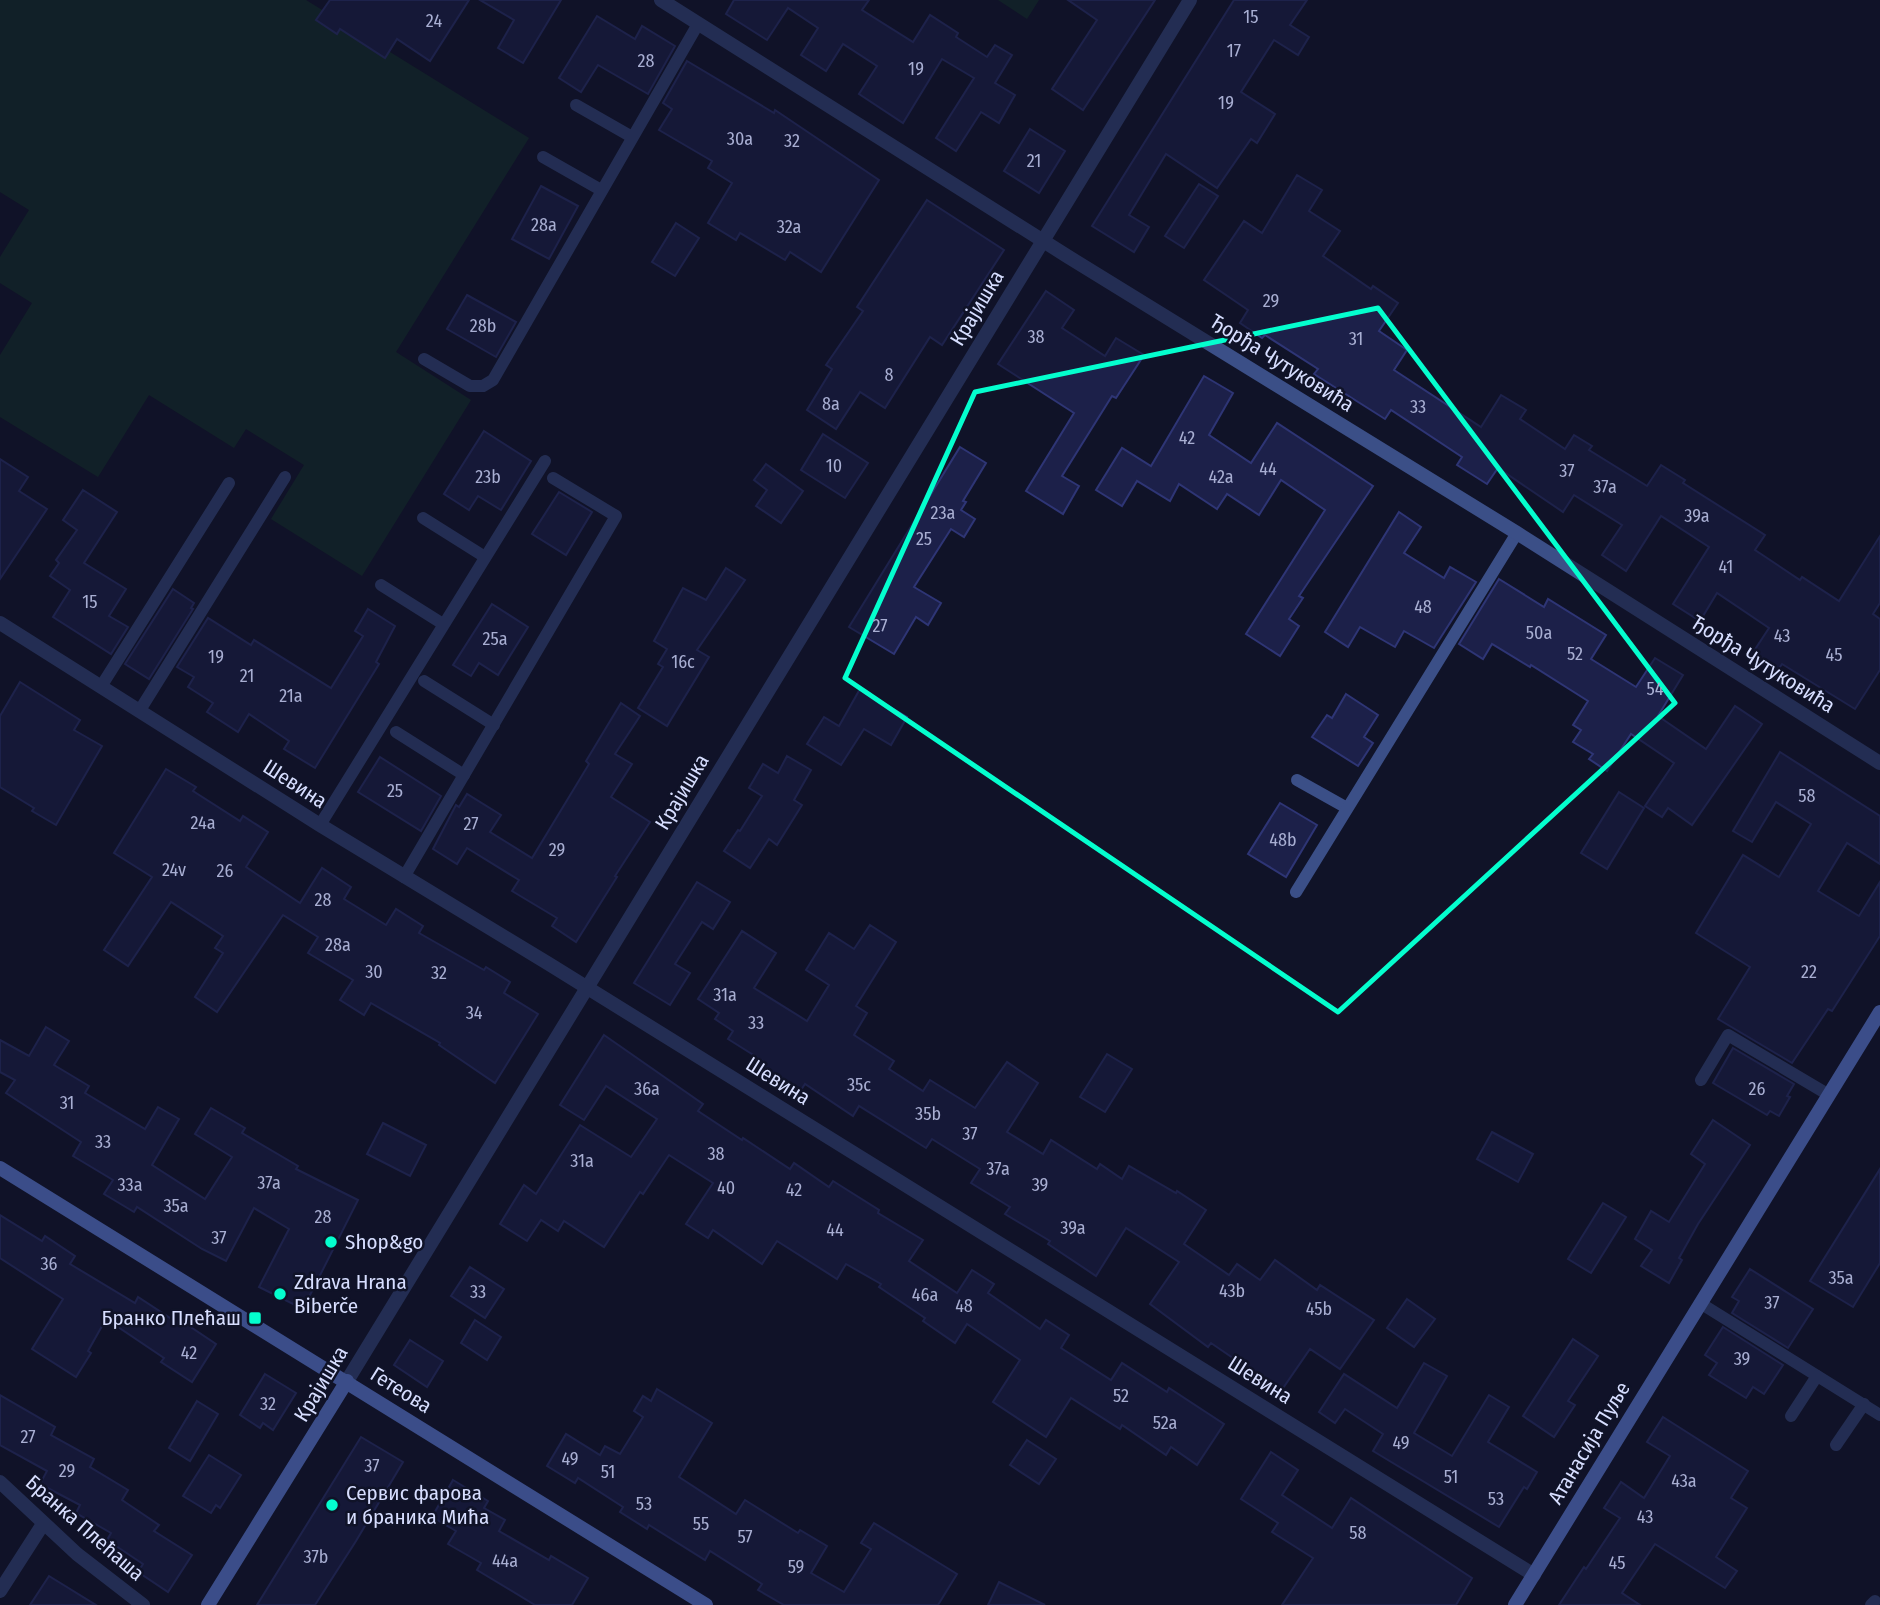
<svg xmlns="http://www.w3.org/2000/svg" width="1880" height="1605" font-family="'Fira Sans Condensed',sans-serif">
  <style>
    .green { fill: #133228 }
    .building { fill: #1c2049; stroke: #2e3575; stroke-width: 2 }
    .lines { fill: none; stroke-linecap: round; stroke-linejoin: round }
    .lane { stroke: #3b4f87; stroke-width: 12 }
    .street { stroke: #3b4f87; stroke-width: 14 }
    .secondary { stroke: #6f95fe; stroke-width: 14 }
    .marked { fill: none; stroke: #04fece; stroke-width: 5; stroke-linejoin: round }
    .poi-dot { fill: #04fece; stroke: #101328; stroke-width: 2.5 }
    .labels { text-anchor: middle; stroke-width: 5; stroke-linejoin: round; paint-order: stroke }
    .number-label { font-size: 18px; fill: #a8aed2 }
    .street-label { font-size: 21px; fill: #d7deff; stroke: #101328 }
    .poi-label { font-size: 21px; fill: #d7deff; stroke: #101328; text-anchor: start }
  </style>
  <rect width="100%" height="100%" fill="#101328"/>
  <g class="green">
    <polygon points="0,0 306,0 529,138 396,352 471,400 362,576 271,519 304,465 246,429 234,448 149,395 98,477 0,417 0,355 32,303 0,283 0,257 29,210 0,192"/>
    <polygon points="998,0 1039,0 1027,19"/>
  </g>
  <g class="building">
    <polygon points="330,0 469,0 430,61 397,39 385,58 340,29 337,34 316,20"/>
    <polygon points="480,0 561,0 523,63 498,48 514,20"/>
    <polygon points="734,0 869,0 862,10 913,42 930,15 958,33 956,37 987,57 995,45 1012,55 995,83 1015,95 999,123 981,112 956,151 936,138 974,78 942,59 903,123 859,94 877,66 843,44 826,71 801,55 818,28 788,8 767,40 726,14"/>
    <polygon points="1068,0 1155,0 1083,110 1052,89 1097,20"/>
    <polygon points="1234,0 1307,0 1290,25 1309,37 1298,55 1274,40 1241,92 1275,114 1257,143 1251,139 1217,188 1166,154 1129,215 1149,227 1134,252 1092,226"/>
    <polygon points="597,16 635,39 642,26 675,46 648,94 598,65 581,92 559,78"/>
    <polygon points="687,61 774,113 775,110 879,180 821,272 790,252 785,260 740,233 736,240 708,223 732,183 708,168 712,161 659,130 672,109 663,103"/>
    <polygon points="1030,129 1065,151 1039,193 1004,171"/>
    <polygon points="1297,175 1322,190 1309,211 1340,231 1323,256 1371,289 1373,286 1398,303 1379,331 1407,350 1394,370 1481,427 1501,395 1526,410 1520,419 1565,449 1574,435 1592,446 1589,450 1647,486 1661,465 1685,480 1683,483 1765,535 1755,550 1800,580 1802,577 1839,601 1880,536 1880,603 1873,614 1880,619 1880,670 1855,709 1782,664 1778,670 1752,654 1769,628 1717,593 1700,621 1673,604 1709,547 1661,516 1626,571 1602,555 1622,525 1574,495 1563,512 1498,468 1487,484 1457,465 1462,457 1391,410 1385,419 1314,374 1318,369 1265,335 1262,338 1240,323 1248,310 1204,280 1244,221 1262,233"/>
    <polygon points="1199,184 1218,196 1184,248 1165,236"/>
    <polygon points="541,186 578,206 549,259 512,239"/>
    <polygon points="927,200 1004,250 942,345 930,337 885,408 860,392 836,429 807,410 832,369 826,365 863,311 857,307"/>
    <polygon points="676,223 699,238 675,276 652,262"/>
    <polygon points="1046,291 1074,310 1062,328 1105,356 1116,338 1144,355 1116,398 1112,396 1062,476 1079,486 1063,514 1026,491 1074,413 998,364"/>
    <polygon points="467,295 516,322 496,357 447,329"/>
    <polygon points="1204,376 1233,393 1209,435 1251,463 1277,423 1373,486 1299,596 1303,598 1289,619 1299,626 1280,656 1246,634 1325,510 1281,480 1259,515 1227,494 1217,509 1179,484 1170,501 1137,481 1122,506 1096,490 1122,448 1151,466"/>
    <polygon points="484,431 531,461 501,510 478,496 469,510 444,494"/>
    <polygon points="823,434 868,463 845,498 801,470"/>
    <polygon points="960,447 986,463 963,501 966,502 961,510 975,519 964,537 951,529 914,587 941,603 928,625 916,617 894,654 849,627"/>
    <polygon points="0,459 28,477 19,491 47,509 0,579"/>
    <polygon points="766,464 803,491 781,523 756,506 767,490 754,480"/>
    <polygon points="83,490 117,512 84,563 126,589 109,616 128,627 111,654 53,617 70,590 50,576 59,563 56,560 77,530 63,520"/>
    <polygon points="559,492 592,512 566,555 532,534"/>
    <polygon points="1399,512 1421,527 1404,553 1444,578 1450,567 1476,582 1434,648 1404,631 1395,647 1360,627 1348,647 1325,632"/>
    <polygon points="726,568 745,580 697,650 709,657 667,726 638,708 663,667 658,664 667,649 654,641 683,588 706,600"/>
    <polygon points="1499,579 1544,607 1548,599 1606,635 1591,659 1636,687 1655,658 1683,675 1658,716 1706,749 1735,706 1762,724 1692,825 1668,808 1662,817 1645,806 1674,763 1631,734 1607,771 1589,759 1593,754 1573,742 1581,730 1573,725 1588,701 1531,665 1530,667 1492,644 1483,659 1459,644"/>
    <polygon points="173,589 194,603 191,608 193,609 149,679 125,664"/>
    <polygon points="492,604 528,627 498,675 479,663 471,676 453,665"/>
    <polygon points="368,609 395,626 376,662 379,664 315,768 284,749 289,741 249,714 238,732 207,712 213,703 188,687 194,677 177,667 208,618 251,645 254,640 331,688 363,636 355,631"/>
    <polygon points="20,682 80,720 74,730 102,746 56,825 32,811 34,808 0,787 0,716"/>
    <polygon points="860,689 907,717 891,745 864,729 841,765 807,744 824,717 839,726"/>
    <polygon points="1346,694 1378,715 1364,737 1373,743 1358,766 1312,737 1327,715 1332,718"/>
    <polygon points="621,703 640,716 615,754 632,764 611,797 650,822 615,876 617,877 576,942 552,926 557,918 512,891 519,880 467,848 457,864 433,849 456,805 459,807 467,794 501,815 490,832 532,858 589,764 586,761"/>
    <polygon points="1780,752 1880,816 1880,864 1847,843 1818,891 1859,916 1880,882 1880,936 1832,1011 1828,1009 1792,1063 1718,1019 1750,967 1696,933 1743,855 1779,877 1811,824 1776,802 1752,842 1733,831"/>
    <polygon points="787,756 811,770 794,800 802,805 777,845 769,839 750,868 724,851 738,830 740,831 762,796 749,788 763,764 778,773"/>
    <polygon points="380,757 441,796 421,831 358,792"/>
    <polygon points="166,769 196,787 193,791 240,821 243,816 268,832 246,867 300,903 322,868 351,887 344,899 386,925 396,909 423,926 419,933 484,970 486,967 510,982 504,993 538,1014 495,1083 439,1045 440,1043 371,1003 364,1015 340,1000 353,980 308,953 318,937 283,915 217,1012 195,997 223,953 215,948 223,936 171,902 128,966 104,950 152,877 114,853"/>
    <polygon points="1619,792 1644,808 1607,869 1581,853"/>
    <polygon points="1280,803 1317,825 1286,877 1248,854"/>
    <polygon points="697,882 730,902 713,929 702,922 675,964 690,973 670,1005 634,983"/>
    <polygon points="870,925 896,942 856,1006 867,1013 854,1035 894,1061 889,1069 923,1091 930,1080 975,1108 1007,1062 1038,1083 1007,1132 1043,1154 1051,1140 1097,1169 1100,1164 1122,1179 1129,1166 1176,1193 1177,1191 1206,1210 1184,1244 1229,1275 1237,1264 1260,1280 1275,1260 1317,1290 1320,1285 1374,1320 1340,1369 1310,1349 1281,1391 1211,1343 1208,1347 1150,1304 1179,1262 1126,1228 1096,1276 1048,1244 1050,1241 1005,1214 1010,1207 971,1183 980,1169 932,1139 926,1148 859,1106 853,1116 805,1084 801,1090 760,1065 763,1061 728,1039 733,1031 715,1019 719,1013 698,999 742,931 776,953 754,988 807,1021 829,985 806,970 829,933 854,949"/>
    <polygon points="46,1027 69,1041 54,1065 89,1086 85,1093 145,1129 158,1107 179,1119 152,1165 205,1199 232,1157 195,1134 211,1108 245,1128 242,1133 298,1166 296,1169 358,1200 303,1309 259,1287 289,1229 254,1208 226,1261 202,1249 137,1207 134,1212 104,1194 113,1180 73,1156 81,1142 6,1093 15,1080 0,1072 0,1040 29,1056"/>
    <polygon points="604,1035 703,1104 698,1111 742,1140 743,1138 790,1169 794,1163 829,1187 833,1181 879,1210 878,1213 923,1240 909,1261 957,1293 972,1270 994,1284 988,1293 1040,1329 1046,1320 1069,1335 1061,1348 1111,1380 1122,1363 1167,1392 1169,1388 1224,1424 1197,1465 1171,1447 1166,1455 1122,1425 1120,1429 1071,1398 1046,1437 993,1402 1020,1360 967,1324 955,1343 923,1321 925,1318 879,1287 881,1284 846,1264 837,1279 777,1241 762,1264 713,1230 708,1238 686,1224 713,1183 669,1155 643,1194 640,1192 604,1247 564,1221 558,1231 541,1220 527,1241 500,1224 524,1185 536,1194 580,1125 631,1157 657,1119 606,1086 584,1120 560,1105"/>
    <polygon points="1733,1048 1794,1084 1787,1096 1790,1097 1779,1116 1770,1111 1767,1115 1713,1083"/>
    <polygon points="1107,1054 1132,1069 1105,1112 1080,1097"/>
    <polygon points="1713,1120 1750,1145 1698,1224 1679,1258 1682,1260 1669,1283 1641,1266 1652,1250 1635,1239 1651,1211 1669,1222 1705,1164 1691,1154"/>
    <polygon points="383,1123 426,1145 410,1176 367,1154"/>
    <polygon points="1492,1132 1533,1154 1518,1182 1477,1159"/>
    <polygon points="1880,1169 1880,1263 1853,1307 1810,1281"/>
    <polygon points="1603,1203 1626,1217 1591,1273 1568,1259"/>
    <polygon points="0,1215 42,1241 45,1236 75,1256 70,1264 135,1303 138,1297 184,1327 186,1324 216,1344 192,1382 161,1362 164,1358 106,1319 88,1351 91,1353 76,1377 32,1349 63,1299 0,1258"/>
    <polygon points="470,1267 504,1289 485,1318 451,1296"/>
    <polygon points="1750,1269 1813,1309 1788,1348 1732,1313 1739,1301 1732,1297"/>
    <polygon points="1407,1299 1435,1319 1414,1347 1387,1328"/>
    <polygon points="475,1320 501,1337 487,1360 461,1343"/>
    <polygon points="1723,1327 1783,1365 1764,1394 1753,1387 1746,1398 1709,1375 1717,1363 1705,1355"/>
    <polygon points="1573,1339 1598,1356 1568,1401 1575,1405 1554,1437 1523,1416"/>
    <polygon points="410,1340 443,1361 427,1387 394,1365"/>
    <polygon points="1424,1363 1447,1376 1414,1433 1452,1456 1489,1395 1509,1407 1488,1442 1537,1472 1527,1489 1524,1487 1499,1527 1373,1451 1383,1434 1345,1409 1335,1423 1319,1412 1344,1374 1397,1408"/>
    <polygon points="265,1374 296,1393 273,1430 263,1423 260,1428 240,1415"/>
    <polygon points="657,1389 712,1423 679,1477 736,1514 745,1500 798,1533 800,1530 827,1546 811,1573 844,1592 871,1549 861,1543 874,1523 957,1574 938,1605 784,1605 758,1590 762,1584 710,1551 705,1560 649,1525 647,1529 620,1512 623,1507 578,1478 575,1483 547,1466 566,1434 600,1455 605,1446 620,1454 643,1417 634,1411 643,1396 651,1401"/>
    <polygon points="0,1395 55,1427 51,1435 94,1459 90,1467 128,1490 122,1500 159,1525 154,1531 192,1555 168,1592 138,1572 143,1564 107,1540 111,1533 76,1513 80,1505 40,1484 47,1471 0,1445"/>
    <polygon points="197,1401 218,1414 190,1461 169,1448"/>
    <polygon points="1663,1417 1748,1471 1731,1498 1747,1508 1716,1557 1737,1571 1725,1588 1655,1544 1622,1593 1640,1605 1559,1605 1584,1567 1586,1569 1620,1518 1604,1508 1621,1482 1644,1498 1670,1456 1647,1442"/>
    <polygon points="361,1437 403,1462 356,1541 315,1605 257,1605"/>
    <polygon points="1027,1440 1056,1459 1039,1484 1010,1465"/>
    <polygon points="1271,1452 1298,1470 1282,1495 1332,1528 1351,1498 1472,1578 1456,1605 1282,1605 1313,1558 1272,1532 1278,1523 1241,1499"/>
    <polygon points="209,1455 241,1475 220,1508 216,1505 211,1513 183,1496"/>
    <polygon points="453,1480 488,1501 484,1508 505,1520 499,1531 549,1560 551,1556 588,1578 572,1605 535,1605 477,1570 481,1563 448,1544 456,1531 432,1517"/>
    <polygon points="49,1576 96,1605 30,1605"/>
    <polygon points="999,1582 1045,1605 988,1605"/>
  </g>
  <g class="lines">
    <g class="lane">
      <polyline points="576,105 632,137"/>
      <polyline points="543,157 601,190"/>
      <polyline points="424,359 470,386 483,386 493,380 698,24"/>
      <polyline points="423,518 485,557"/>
      <polyline points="381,585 443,624"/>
      <polyline points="424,681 494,725"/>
      <polyline points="102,685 229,483"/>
      <polyline points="140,710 285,477"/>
      <polyline points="396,732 464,775"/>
      <polyline points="1297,780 1347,808"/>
      <polyline points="320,825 545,461"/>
      <polyline points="404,877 616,516 553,478"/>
      <polyline points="1296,892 1517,533"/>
      <polyline points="1701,1080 1728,1035 1829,1095"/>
      <polyline points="1700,1303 1880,1415"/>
      <polyline points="1791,1416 1817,1376"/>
      <polyline points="1836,1445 1864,1404"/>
      <polyline points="1871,1605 1875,1601"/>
    </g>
    <g class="street">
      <polyline points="661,0 1067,256 1517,533 1880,763"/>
      <polyline points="0,623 320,825 549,964 1534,1575"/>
      <polyline points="347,1381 1190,0"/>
      <polyline points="0,1482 77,1554 143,1605"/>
      <polyline points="0,1591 43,1524"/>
    </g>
    <g class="secondary">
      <polyline points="0,1168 706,1605"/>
      <polyline points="208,1605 347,1381"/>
      <polyline points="1515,1605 1880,1012"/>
    </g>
  </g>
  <path d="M0 0H1880V1605H0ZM 1378,308 L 1675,703 L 1338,1012 L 845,678 L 975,392 Z" fill="#101328" fill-opacity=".55" fill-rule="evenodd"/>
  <path class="marked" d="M 1378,308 L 1675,703 L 1338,1012 L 845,678 L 975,392 Z"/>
  <g class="poi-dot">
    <circle cx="331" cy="1242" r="7"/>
    <circle cx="280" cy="1294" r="7"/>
    <rect x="248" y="1311" width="14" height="14" rx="3.5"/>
    <circle cx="332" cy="1505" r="7"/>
  </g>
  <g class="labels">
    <g class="number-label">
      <text x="1251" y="23">15</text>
      <text x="434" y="27">24</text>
      <text x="1234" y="57">17</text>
      <text x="646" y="67">28</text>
      <text x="916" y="75">19</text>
      <text x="1226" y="109">19</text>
      <text x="740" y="145">30a</text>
      <text x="792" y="147">32</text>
      <text x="1034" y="167">21</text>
      <text x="544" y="231">28a</text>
      <text x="789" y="233">32a</text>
      <text x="1271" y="307">29</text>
      <text x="483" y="332">28b</text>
      <text x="1036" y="343">38</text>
      <text x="1356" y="345">31</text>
      <text x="889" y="381">8</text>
      <text x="831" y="410">8a</text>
      <text x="1418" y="413">33</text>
      <text x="1187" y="444">42</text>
      <text x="834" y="472">10</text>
      <text x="1268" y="475">44</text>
      <text x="1567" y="477">37</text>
      <text x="488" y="483">23b</text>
      <text x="1221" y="483">42a</text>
      <text x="1605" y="493">37a</text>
      <text x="943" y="519">23a</text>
      <text x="1697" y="522">39a</text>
      <text x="924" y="545">25</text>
      <text x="1726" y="573">41</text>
      <text x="90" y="608">15</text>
      <text x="1423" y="613">48</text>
      <text x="880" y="632">27</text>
      <text x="1539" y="639">50a</text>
      <text x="1782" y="642">43</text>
      <text x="495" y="645">25a</text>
      <text x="1575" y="660">52</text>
      <text x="1834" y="661">45</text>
      <text x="216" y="663">19</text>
      <text x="683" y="668">16c</text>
      <text x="247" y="682">21</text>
      <text x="1655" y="695">54</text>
      <text x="291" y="702">21a</text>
      <text x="395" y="797">25</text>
      <text x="1807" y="802">58</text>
      <text x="203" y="829">24a</text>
      <text x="471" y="830">27</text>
      <text x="1283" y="846">48b</text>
      <text x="557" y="856">29</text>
      <text x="174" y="876">24v</text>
      <text x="225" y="877">26</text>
      <text x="323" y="906">28</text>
      <text x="338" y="951">28a</text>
      <text x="374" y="978">30</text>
      <text x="1809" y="978">22</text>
      <text x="439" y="979">32</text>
      <text x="725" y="1001">31a</text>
      <text x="474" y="1019">34</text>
      <text x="756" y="1029">33</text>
      <text x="859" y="1091">35c</text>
      <text x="647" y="1095">36a</text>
      <text x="1757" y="1095">26</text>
      <text x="67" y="1109">31</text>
      <text x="928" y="1120">35b</text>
      <text x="970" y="1140">37</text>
      <text x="103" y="1148">33</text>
      <text x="716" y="1160">38</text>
      <text x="582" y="1167">31a</text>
      <text x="998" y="1175">37a</text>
      <text x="269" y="1189">37a</text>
      <text x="130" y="1191">33a</text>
      <text x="1040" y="1191">39</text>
      <text x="726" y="1194">40</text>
      <text x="794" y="1196">42</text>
      <text x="176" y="1212">35a</text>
      <text x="323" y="1223">28</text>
      <text x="1073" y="1234">39a</text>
      <text x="835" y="1236">44</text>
      <text x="219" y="1244">37</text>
      <text x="49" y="1270">36</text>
      <text x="1841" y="1284">35a</text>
      <text x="1232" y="1297">43b</text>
      <text x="478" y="1298">33</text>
      <text x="925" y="1301">46a</text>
      <text x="1772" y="1309">37</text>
      <text x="964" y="1312">48</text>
      <text x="1319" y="1315">45b</text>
      <text x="189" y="1359">42</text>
      <text x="1742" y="1365">39</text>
      <text x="1121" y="1402">52</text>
      <text x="268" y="1410">32</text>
      <text x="1165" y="1429">52a</text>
      <text x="28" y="1443">27</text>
      <text x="1401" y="1449">49</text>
      <text x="570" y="1465">49</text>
      <text x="372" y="1472">37</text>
      <text x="67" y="1477">29</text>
      <text x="608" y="1478">51</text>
      <text x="1451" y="1483">51</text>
      <text x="1684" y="1487">43a</text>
      <text x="1496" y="1505">53</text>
      <text x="644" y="1510">53</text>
      <text x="1645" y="1523">43</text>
      <text x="701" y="1530">55</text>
      <text x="1358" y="1539">58</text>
      <text x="745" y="1543">57</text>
      <text x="316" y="1563">37b</text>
      <text x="505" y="1567">44a</text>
      <text x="1617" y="1569">45</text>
      <text x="796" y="1573">59</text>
    </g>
    <g class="street-label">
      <text transform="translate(977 308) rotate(-59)" y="7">Крајишка</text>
      <text transform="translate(1282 363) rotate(32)" y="7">Ђорђа Чутуковића</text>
      <text transform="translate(1763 664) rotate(32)" y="7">Ђорђа Чутуковића</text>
      <text transform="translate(295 784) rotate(33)" y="7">Шевина</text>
      <text transform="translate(682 792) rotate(-59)" y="7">Крајишка</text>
      <text transform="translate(778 1081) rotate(32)" y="7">Шевина</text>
      <text transform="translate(1260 1380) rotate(32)" y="7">Шевина</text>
      <text transform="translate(321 1384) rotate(-59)" y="7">Крајишка</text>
      <text transform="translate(401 1390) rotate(32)" y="7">Гетеова</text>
      <text transform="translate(1589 1443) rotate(-59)" y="7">Атанасија Пуље</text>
      <text transform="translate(85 1528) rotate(41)" y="7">Бранка Плећаша</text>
    </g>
    <g class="poi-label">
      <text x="345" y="1249">Shop&amp;go</text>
      <text x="294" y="1289">Zdrava Hrana<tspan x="294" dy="24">Biberče</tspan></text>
      <text x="241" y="1325" text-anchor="end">Бранко Плећаш</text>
      <text x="346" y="1500">Сервис фарова<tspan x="346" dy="24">и браника Мића</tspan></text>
    </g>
  </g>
</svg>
